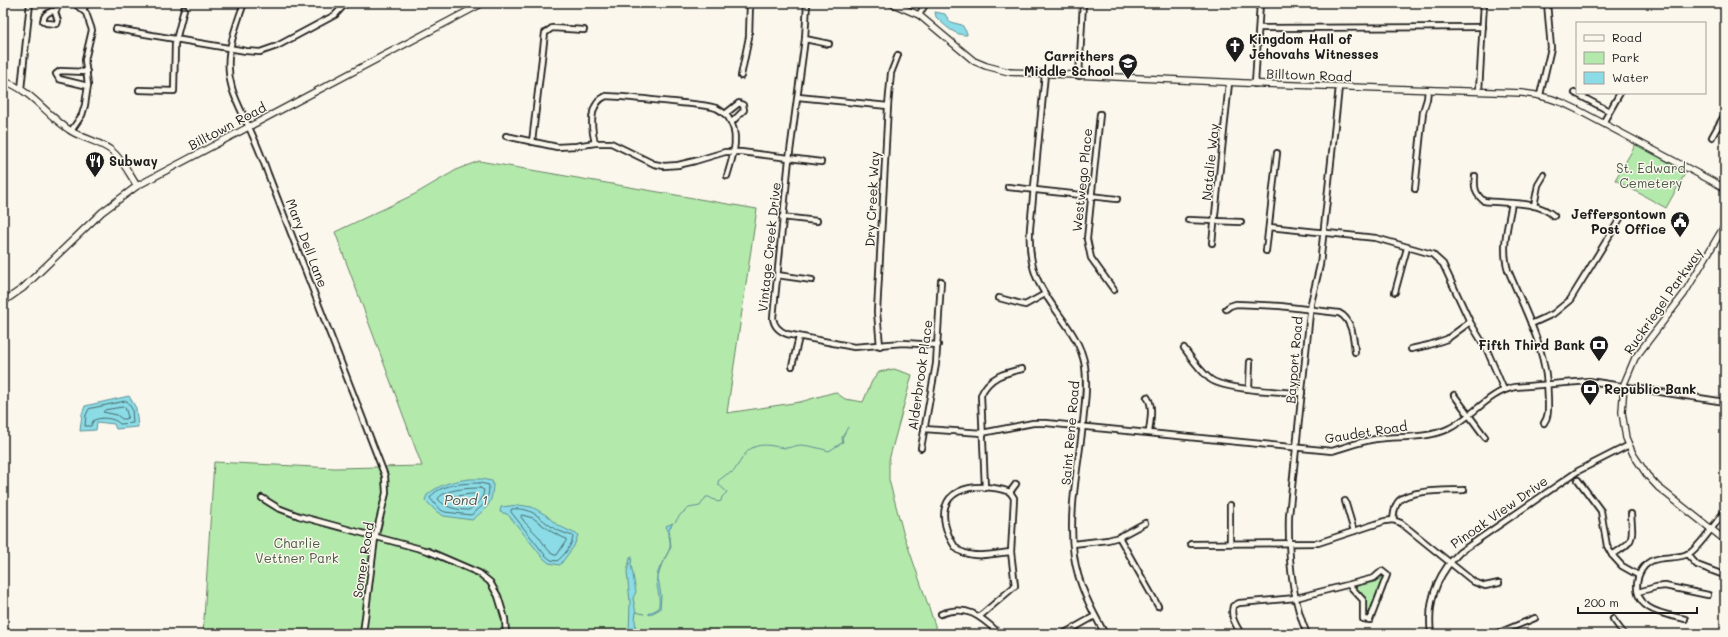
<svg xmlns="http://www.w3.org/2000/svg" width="1728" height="637" font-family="Mali,sans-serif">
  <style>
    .green { fill: #b3e9ab; stroke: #688264 }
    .water { fill: #8bdce6; stroke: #5f8f95 }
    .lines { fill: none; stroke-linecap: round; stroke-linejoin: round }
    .shore { stroke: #48696d; stroke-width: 1 }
    .stream { stroke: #5f8f95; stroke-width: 1 }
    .minor-casing { stroke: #1c1c1c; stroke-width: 8 }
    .major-casing { stroke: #1c1c1c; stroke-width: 8 }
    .minor { stroke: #fbf7ec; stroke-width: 4.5 }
    .major { stroke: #fbf7ec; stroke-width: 5.5 }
    .labels { text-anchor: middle; stroke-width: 3; stroke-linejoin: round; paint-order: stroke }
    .poi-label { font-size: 13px; font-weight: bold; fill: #1c1c1c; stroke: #fbf7ec; text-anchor: start }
    .street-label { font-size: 13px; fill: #1c1c1c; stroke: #fbf7ec }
    .park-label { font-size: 13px; fill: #495a47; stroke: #fbf7ec }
    .water-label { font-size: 14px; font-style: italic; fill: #3d5659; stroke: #fbf7ec }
  </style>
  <rect width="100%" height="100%" fill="#fbf7ec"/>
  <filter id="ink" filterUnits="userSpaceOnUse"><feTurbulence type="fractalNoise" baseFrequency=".025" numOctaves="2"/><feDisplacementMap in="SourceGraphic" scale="8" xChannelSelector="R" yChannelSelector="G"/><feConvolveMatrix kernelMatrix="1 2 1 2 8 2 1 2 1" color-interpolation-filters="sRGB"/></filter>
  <g filter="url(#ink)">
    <g class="green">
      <polygon points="1636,144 1686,172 1666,208 1615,180"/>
      <polygon points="479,161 757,209 727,413 800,402 835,392 845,399 863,402 872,381 879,372 894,369 912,375 889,460 889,480 903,532 938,634 203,634 214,462 335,468 422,466 335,232 415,194 458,169"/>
      <polygon points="1383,575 1385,576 1367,616 1365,597 1354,587 1378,581"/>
    </g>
    <g class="water">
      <path d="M 935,12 L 945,14 L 950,22 L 962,25 L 967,33 L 967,35 C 955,36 944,25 936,17 Z"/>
      <polygon points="129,396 136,408 138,427 116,429 114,424 97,422 96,430 80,431 82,414 85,406"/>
      <path d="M 470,479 L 481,479 L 492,481 L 493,484 C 492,505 488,507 472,520 L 444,516 L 437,512 L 425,500 L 427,495 C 440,484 453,481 470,479 Z"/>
      <polygon points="518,505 532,507 546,515 557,525 578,535 574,546 560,565 549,563 543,558 511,518 507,514 500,512 501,507"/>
      <path d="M 673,523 L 669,529 L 671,547 L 662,563 L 658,577 L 661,596 L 660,609 L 649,615 L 649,613 L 658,609 C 662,597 655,587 657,576 C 659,565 668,556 670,547 C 671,540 668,533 666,526 Z"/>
      <polygon points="632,556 631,564 636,592 633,598 636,613 635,619 636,634 629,634 630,602 627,572 630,558"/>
    </g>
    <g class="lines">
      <g class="shore">
        <path d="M 127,401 L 132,409 L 133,423 L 120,424 C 115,418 100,416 93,421 L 91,426 L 85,426 L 86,415 L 89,409 Z"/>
        <polygon points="125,407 128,417 126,419 122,419 117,415 103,412 105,410"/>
        <path d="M 480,483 L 489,485 C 489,502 484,505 471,515 L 445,512 L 439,509 L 430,498 C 438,484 466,483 480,483 Z"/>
        <path d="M 480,488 L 484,490 L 482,499 L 469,510 C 458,510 445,508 438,499 C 443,489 470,488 480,488 Z"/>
        <polygon points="471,494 476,494 477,497 467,504 450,500 452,497"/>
        <path d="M 512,509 C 534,507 539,519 555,529 C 561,532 567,534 573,536 C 573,544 564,556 557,561 L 551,560 L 545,555 L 511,512 Z"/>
        <path d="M 522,515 L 533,518 L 552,532 L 566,539 L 566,541 L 557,555 L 554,555 C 547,550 544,544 539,537 C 533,530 526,525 521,517 Z"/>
      </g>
      <g class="stream">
        <path d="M 675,522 L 681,514 L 689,508 L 700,506 L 706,497 L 709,497 L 718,502 L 721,501 L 722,497 L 727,492 L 719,485 L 718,481 L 727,474 L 733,472 C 738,466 745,451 752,448 C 763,442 775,447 786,448 C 791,448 796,445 801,445 C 811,446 819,448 829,451 L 843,442 L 842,438 L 848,427"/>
        <polyline points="636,612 644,614"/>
      </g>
      <g class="minor-casing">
        <g id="minor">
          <path d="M 244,3 C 238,20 231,38 229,56 C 226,88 240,106 252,134 C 258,147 263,160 268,174 L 385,476 L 386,493 L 375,538 L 363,634"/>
          <path d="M 807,3 L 805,39 L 789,159 L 773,318 C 774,326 779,331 787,334 L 854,347 L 903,343 L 938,345"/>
          <polyline points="83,10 87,3"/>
          <path d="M 52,11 L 55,12 L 58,21 L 57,24 L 46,23 L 43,21 C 44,15 47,13 52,11 Z"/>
          <polyline points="55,12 60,3"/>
          <polyline points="919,15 926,3"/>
          <polyline points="1259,28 1483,27"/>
          <polyline points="116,29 246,51 260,52 277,46 335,15 346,3"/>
          <polyline points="805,39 829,44"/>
          <polyline points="87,72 60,71 56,74 59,79 88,86"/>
          <path d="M 1045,74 L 1030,228 C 1029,244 1030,260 1036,276 C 1048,308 1079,330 1085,366 C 1088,388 1084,410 1082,432 C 1077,472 1068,515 1074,556 C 1078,584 1091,609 1105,634"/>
          <polyline points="741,76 749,37 750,3"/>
          <polyline points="1079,76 1083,3"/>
          <polyline points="1255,84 1260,3"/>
          <polyline points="21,89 30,3"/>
          <polyline points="139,90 174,91 175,44 184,9"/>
          <polyline points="1479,91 1484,3"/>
          <polyline points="1575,93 1609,111"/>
          <polyline points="1540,95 1551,48 1547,3"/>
          <polyline points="798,97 888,106"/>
          <polyline points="725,114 739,103 743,105 744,110 731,123"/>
          <polyline points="1100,114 1087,239 1091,258 1114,290"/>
          <polyline points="1603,123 1620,93"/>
          <polyline points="71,131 82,115 85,105 88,85 85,60 92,30 86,13 74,3"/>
          <polyline points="506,136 557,147 576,146 595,143 611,143 654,164 664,166 678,165 695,161 725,152 741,152 821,162"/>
          <polyline points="1712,137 1725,114"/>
          <polyline points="532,142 545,33 552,28 584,30"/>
          <path d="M 595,143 C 591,127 588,104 606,96 C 628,97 651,100 673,102 C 687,104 702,104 716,108 C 721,110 724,113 728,117 C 741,135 733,156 727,176"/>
          <path d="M 1475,176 C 1474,188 1475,194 1484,201 C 1507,204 1537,200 1554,216"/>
          <polyline points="1008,187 1117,199"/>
          <polyline points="1415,189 1423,112 1427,99 1428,90"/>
          <path d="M 1512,203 C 1508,225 1501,248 1508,270 C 1526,313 1548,352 1548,400 C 1548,409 1549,416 1544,423"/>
          <polyline points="1534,206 1538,185 1544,175"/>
          <polyline points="782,217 817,221"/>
          <polyline points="1188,220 1241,222"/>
          <polyline points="1269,227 1376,238 1432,254 1443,264 1470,322 1487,350 1504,390"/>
          <polyline points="1212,243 1229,83"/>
          <polyline points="1266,251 1277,153"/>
          <polyline points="777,275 812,280"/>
          <polyline points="1395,292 1407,248"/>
          <polyline points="999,298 1025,305 1045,294"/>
          <path d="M 1226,309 L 1230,306 L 1236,304 L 1280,306 L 1339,313 C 1352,319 1354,339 1355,352"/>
          <polyline points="1531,324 1553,314 1570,300 1621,217"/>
          <polyline points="880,346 877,312 888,106 891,73 898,55"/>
          <path d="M 1184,348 C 1192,359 1200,371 1210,379 C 1224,390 1282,392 1302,393"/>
          <polyline points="1411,349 1429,345 1447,339 1470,322"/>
          <polyline points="792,366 799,337"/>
          <polyline points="1249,388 1250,362"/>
          <polyline points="1454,395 1485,437"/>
          <path d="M 1147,397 C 1154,406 1150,422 1149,432"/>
          <path d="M 924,429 L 982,433 L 1033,423 L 1046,423 L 1332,451 C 1346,447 1361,441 1376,439 C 1400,436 1426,439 1448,429 C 1472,418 1488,392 1515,387 L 1589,381 L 1725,402"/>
          <polyline points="921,448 936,364 941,281"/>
          <polyline points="1578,480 1601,511 1607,546 1612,555 1622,566 1638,575"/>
          <path d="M 985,488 L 981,395 C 989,377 1004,373 1022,369"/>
          <path d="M 1010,492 C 975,480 929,488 949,536 C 953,544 956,551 965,553 C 978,558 997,553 1011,552"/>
          <polyline points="1010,492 1016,484"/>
          <polyline points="262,498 278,508 299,516 428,551 479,573 490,582 498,596 505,619 506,634"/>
          <polyline points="1345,501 1354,531"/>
          <polyline points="1230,505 1230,543"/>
          <path d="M 1393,520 C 1394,514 1394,507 1398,502 C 1407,489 1449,491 1464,490"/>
          <polyline points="1119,537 1158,606"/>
          <polyline points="1073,544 1108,540 1119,537 1145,523"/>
          <polyline points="1191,544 1318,543 1385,521 1393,520 1401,523 1474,582 1485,586 1499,583"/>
          <polyline points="1687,554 1697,565 1721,574"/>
          <path d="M 1612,555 C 1635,541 1633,540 1631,514"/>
          <polyline points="1638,592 1656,587 1665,586 1708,595"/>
          <path d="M 941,614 C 968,604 981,617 1000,634"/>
          <polyline points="980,616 1015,586 1011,552 1014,498 1010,492"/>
          <polyline points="1613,619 1624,634"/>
          <path d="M 1685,619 C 1673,616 1658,614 1648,607 C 1631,595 1635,570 1651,561 C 1663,555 1678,560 1690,553 C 1701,545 1716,522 1725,511"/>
          <polyline points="3,631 5,634"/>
          <polyline points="1063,634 1095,616"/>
          <path d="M 1241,634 C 1236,625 1230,617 1233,606 L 1239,603 L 1296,598 L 1374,578 L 1382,571 L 1387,575 L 1370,620 L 1363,619 L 1363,600 L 1349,585"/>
          <path d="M 1307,634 C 1291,597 1288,556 1289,516 L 1311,303 L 1320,265 L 1339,87"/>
          <path d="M 1431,634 C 1427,602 1437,574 1460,552 L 1578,471 L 1629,445"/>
          <polyline points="1496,634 1535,618"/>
        </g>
      </g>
      <g class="major-casing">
        <g id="major">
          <path d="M 891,3 L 919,15 L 974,61 L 986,66 L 1009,72 L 1265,84 L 1522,93 C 1542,95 1559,100 1576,109 L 1725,188"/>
          <path d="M 3,81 C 31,89 47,116 71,131 C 84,139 101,142 112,151 C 123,160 130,175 137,186"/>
          <polyline points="1725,225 1684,294 1635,358 1624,384 1622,412 1626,438 1633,454 1647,475 1658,487 1725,540"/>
          <polyline points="3,302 23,288 102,212 137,186 483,3"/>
        </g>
      </g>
      <use href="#minor" class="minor"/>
      <use href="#major" class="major"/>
    </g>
  </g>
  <defs>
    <g id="church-pin" transform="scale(1)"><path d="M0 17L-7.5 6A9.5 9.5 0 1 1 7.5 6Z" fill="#1c1c1c" stroke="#fbf7ec"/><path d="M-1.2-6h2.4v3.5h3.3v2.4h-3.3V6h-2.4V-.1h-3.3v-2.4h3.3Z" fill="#fff"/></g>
    <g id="school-pin" transform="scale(1)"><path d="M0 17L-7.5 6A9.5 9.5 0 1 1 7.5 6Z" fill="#1c1c1c" stroke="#fbf7ec"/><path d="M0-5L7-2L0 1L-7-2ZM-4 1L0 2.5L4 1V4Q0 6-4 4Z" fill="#fff"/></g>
    <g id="restaurant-pin" transform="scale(1)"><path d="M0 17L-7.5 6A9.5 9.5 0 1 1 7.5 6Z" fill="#1c1c1c" stroke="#fbf7ec"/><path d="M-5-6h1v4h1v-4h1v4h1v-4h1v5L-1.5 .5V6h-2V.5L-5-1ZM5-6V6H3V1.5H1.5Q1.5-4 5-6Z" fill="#fff"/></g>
    <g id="civic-pin" transform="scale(1)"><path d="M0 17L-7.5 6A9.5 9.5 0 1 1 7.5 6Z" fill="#1c1c1c" stroke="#fbf7ec"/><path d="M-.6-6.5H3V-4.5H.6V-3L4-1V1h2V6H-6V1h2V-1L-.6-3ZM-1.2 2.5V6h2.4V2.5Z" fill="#fff"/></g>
    <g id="bank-pin" transform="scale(1)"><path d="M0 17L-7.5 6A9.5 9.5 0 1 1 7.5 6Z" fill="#1c1c1c" stroke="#fbf7ec"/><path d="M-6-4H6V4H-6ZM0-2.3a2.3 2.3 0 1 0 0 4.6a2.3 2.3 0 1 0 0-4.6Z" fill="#fff"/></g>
  </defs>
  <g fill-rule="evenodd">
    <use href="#church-pin" x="1235" y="46"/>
    <use href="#school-pin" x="1128" y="63"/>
    <use href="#restaurant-pin" x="95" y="161"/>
    <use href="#civic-pin" x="1680" y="221"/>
    <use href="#bank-pin" x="1599" y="345"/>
    <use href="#bank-pin" x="1590" y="389"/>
  </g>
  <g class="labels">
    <g class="poi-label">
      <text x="1249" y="44">Kingdom Hall of<tspan x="1249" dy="15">Jehovahs Witnesses</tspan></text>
      <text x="1114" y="61" text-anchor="end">Carrithers<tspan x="1114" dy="15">Middle School</tspan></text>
      <text x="109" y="166">Subway</text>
      <text x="1666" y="219" text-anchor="end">Jeffersontown<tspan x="1666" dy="15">Post Office</tspan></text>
      <text x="1585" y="350" text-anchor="end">Fifth Third Bank</text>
      <text x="1604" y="394">Republic Bank</text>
    </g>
    <g class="street-label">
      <text transform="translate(1309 75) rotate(2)" y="5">Billtown Road</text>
      <text transform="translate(227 126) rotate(-28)" y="5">Billtown Road</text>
      <text transform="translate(1210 162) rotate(-84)" y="5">Natalie Way</text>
      <text transform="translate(1082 180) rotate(-84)" y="5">Westwego Place</text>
      <text transform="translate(872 199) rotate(-87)" y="5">Dry Creek Way</text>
      <text transform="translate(307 243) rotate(69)" y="5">Mary Dell Lane</text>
      <text transform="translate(769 247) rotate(-84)" y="5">Vintage Creek Drive</text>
      <text transform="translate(1663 301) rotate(-55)" y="5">Ruckriegel Parkway</text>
      <text transform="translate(1294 360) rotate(-85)" y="5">Bayport Road</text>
      <text transform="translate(920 375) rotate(-82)" y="5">Alderbrook Place</text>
      <text transform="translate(1366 432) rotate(-9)" y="5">Gaudet Road</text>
      <text transform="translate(1070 433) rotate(-85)" y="5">Saint Rene Road</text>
      <text transform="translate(1499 512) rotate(-35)" y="5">Pinoak View Drive</text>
      <text transform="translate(363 560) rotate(-81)" y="5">Somer Road</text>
    </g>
    <g class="park-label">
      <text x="1651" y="173">St. Edward<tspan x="1651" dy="15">Cemetery</tspan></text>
      <text x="297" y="548">Charlie<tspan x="297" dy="15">Vettner Park</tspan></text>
    </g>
    <g class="water-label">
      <text x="466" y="505">Pond 1</text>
    </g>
  </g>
  <rect width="1728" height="637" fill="none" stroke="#fbf7ec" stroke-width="16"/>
  <rect x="8" y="8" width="1712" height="621" fill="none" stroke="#1c1c1c" stroke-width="1.5" filter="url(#ink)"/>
  <rect x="1576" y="22" width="130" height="72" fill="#fbf7ec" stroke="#a29f99"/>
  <rect x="1584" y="35" width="20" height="6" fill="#fbf7ec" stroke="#a29f99"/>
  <text x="1612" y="42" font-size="12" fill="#1c1c1c">Road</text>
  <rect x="1584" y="52" width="20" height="12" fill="#b3e9ab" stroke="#a29f99"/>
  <text x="1612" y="62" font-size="12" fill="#1c1c1c">Park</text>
  <rect x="1584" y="72" width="20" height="12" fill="#8bdce6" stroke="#a29f99"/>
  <text x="1612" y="82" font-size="12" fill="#1c1c1c">Water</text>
  <path d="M1578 607v6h119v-6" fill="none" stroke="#1c1c1c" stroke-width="2"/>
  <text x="1584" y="607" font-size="12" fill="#1c1c1c" stroke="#fbf7ec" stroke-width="3" paint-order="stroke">200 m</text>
</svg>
